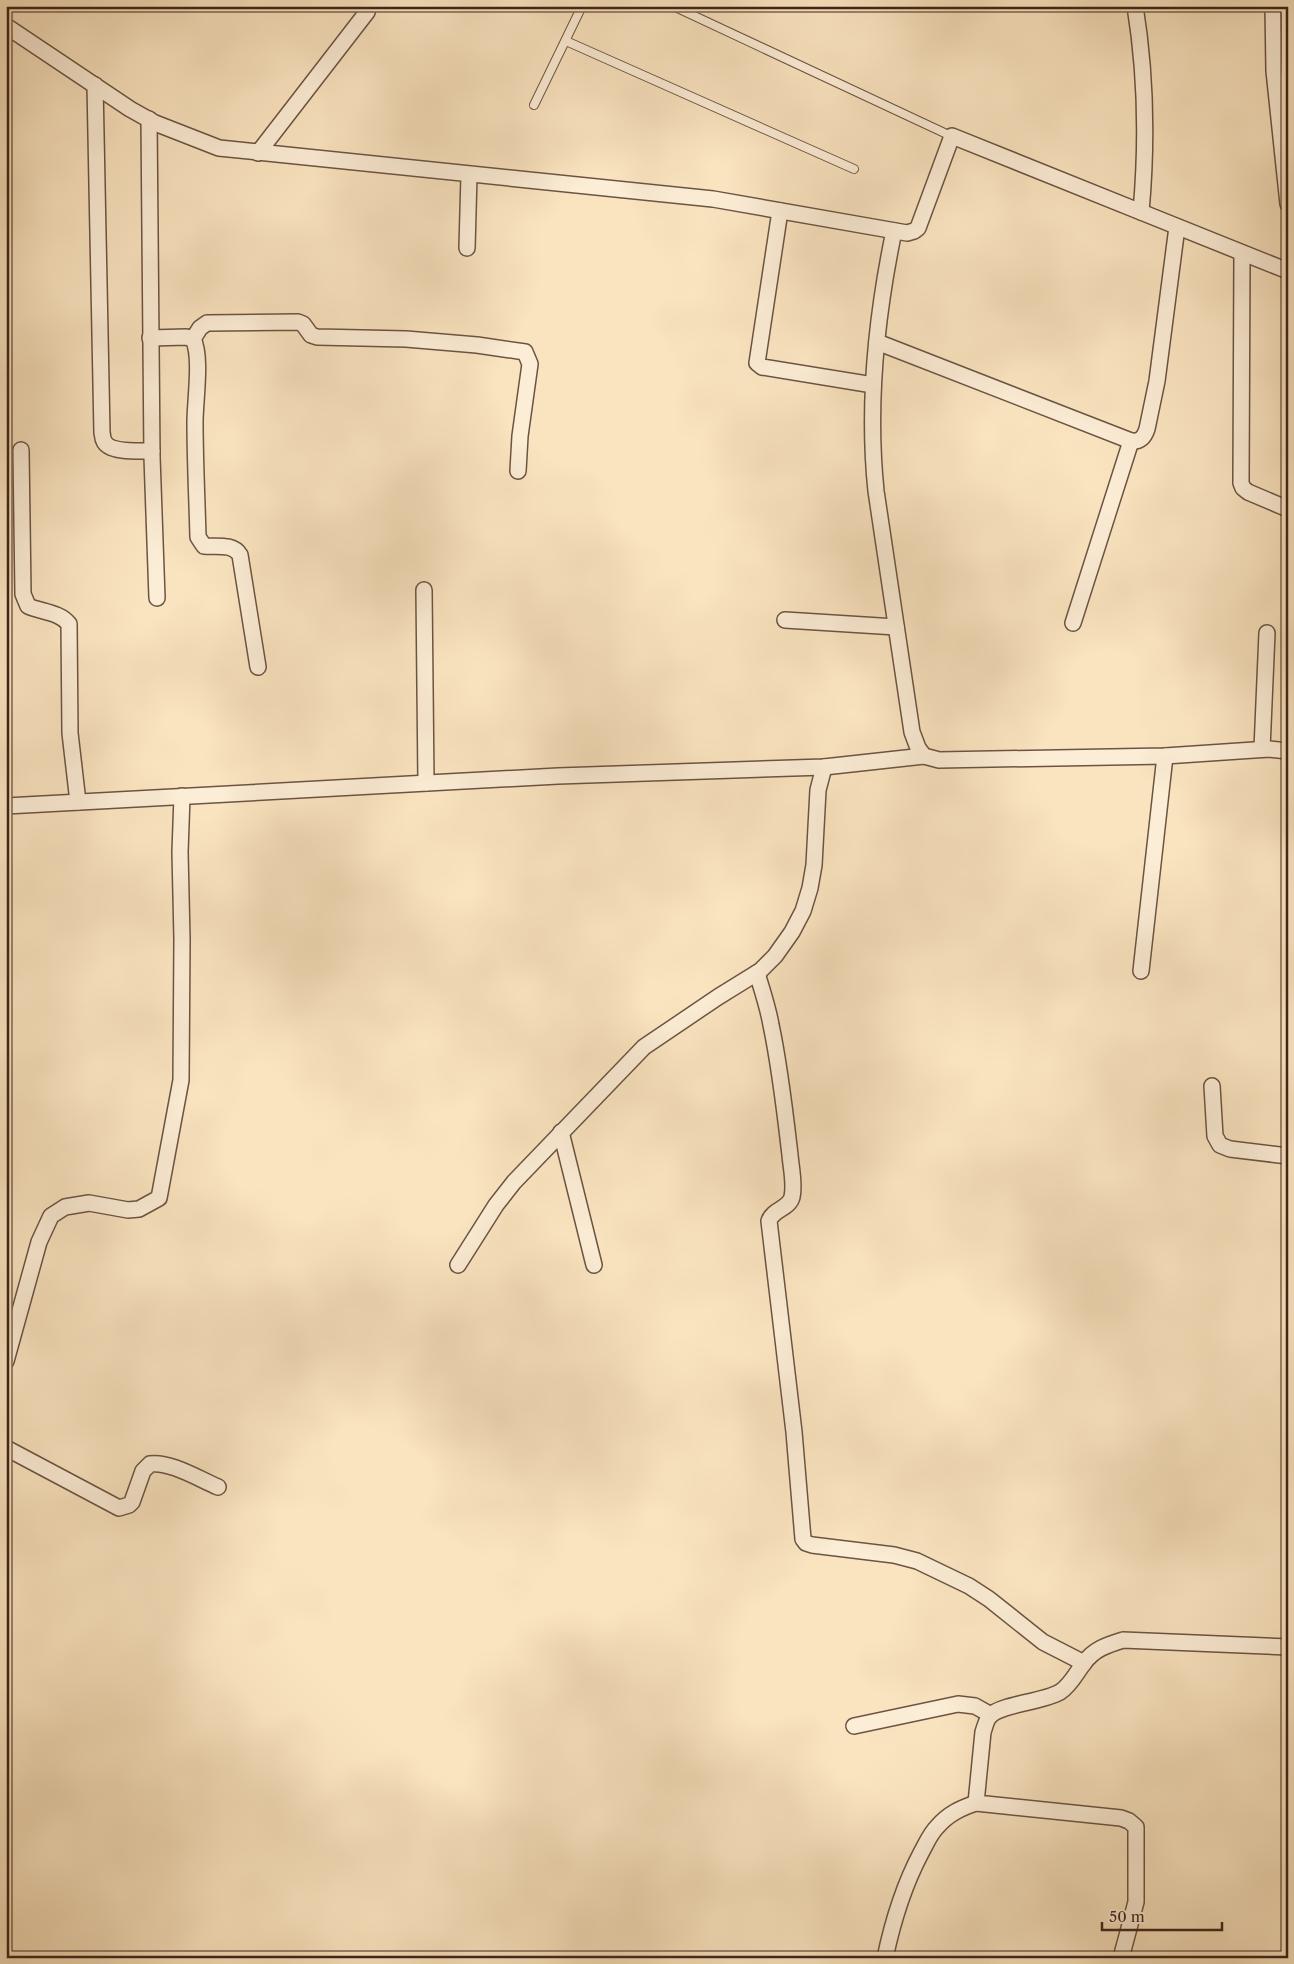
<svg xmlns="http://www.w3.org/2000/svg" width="1294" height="1964" font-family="'Libre Caslon Text',serif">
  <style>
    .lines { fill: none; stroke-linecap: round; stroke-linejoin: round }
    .service-casing { stroke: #6c5442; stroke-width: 10 }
    .minor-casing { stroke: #6c5442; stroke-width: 18 }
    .service { stroke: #fcedd6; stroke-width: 8 }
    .minor { stroke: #fcedd6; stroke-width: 15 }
  </style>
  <rect width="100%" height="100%" fill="#fae4c0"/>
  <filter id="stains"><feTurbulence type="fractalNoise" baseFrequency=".004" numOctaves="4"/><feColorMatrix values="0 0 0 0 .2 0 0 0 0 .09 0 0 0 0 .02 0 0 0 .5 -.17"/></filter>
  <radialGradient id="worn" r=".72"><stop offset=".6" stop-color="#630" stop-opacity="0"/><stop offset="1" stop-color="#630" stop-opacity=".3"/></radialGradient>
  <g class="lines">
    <g class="service-casing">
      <g id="service">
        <polyline points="673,6 951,136"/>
        <polyline points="566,41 854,169"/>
        <polyline points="534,105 582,6"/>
      </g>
    </g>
    <g class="minor-casing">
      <g id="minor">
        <polyline points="1273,6 1274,71 1288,204"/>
        <path d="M 6,26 L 130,109 L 155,123 L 219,148 L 713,199 L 907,233 L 914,231 L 918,228 L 952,136 L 1141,212 C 1147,145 1146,74 1135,6"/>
        <path d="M 95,85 L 102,433 C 103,435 102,438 104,441 C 109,453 140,451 152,451"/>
        <polyline points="149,119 152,457 157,598"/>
        <polyline points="258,153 367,12 369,6"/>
        <polyline points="780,211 757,363 762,367 873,385"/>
        <polyline points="1141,212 1288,271"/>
        <path d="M 894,231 C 876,317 867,404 876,491 L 912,732 L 918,748 L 924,756 L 939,760 L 1165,756 L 1269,749 L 1288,751"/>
        <polyline points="467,248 469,175"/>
        <polyline points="1242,253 1241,483 1243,488 1248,492 1288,509"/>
        <path d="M 150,338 L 186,337 L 193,339 C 202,356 195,401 195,422 C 195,460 197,499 198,537 L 204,546 C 216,547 233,543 240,555 L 258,667"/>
        <polyline points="193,339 200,328 207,323 298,322 303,324 311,335 317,337 406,339 477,345 525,352 530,364 520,436 518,471"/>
        <path d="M 877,342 L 1131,441 C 1140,442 1144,438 1147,429 L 1157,381 L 1177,227"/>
        <path d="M 21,450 L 23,594 L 28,606 C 41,612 60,612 69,624 L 70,733 L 78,802"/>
        <polyline points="424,590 426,783"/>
        <polyline points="785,620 896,627"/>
        <polyline points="1073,623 1131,441"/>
        <polyline points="1262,749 1267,633"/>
        <polyline points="6,806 558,776 824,767 924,756"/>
        <polyline points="1141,971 1165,756"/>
        <path d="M 757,973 C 762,990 768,1007 771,1025 C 780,1067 785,1112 790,1155 C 791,1168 795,1184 792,1197 C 789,1209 773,1209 769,1221 L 794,1432 L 803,1539 L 806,1543 L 812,1545 L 894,1555 L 917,1561 L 969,1586 L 989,1599 L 1043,1642 L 1084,1663"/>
        <polyline points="1212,1086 1215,1136 1220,1145 1230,1149 1288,1156"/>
        <polyline points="561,1132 594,1265"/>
        <polyline points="458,1265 496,1205 514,1182 644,1047 718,997 760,971 775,956 792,932 803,911 810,888 814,865 818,790 824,767"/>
        <polyline points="6,1361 39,1242 51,1216 65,1207 89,1203 128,1210 139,1209 159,1198 181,1080 182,939 180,852 182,796"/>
        <path d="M 6,1448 L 119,1508 L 129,1505 L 132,1502 L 143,1471 L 150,1464 C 170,1461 199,1479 218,1487"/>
        <polyline points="854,1726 958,1704 975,1706 991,1715"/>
        <path d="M 885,1958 C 893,1920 903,1887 921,1853 C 926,1844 930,1834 937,1827 C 948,1814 961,1808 976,1803"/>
        <path d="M 1121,1958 L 1136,1902 L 1136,1827 L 1129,1821 L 1121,1818 L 976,1803 L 983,1732 C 985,1727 986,1719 991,1715 C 1002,1704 1043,1702 1060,1692 C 1071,1685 1076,1673 1084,1663 C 1094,1649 1107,1645 1123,1640 L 1288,1647"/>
      </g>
    </g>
    <use href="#service" class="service"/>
    <use href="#minor" class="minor"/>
  </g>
  <rect width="1294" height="1964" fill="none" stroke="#fae4c0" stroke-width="25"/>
  <rect x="8" y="8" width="1279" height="1949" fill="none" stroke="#3d2418" stroke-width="2.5"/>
  <rect x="12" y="12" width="1269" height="1939" fill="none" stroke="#3d2418"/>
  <path d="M1102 1922v8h120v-8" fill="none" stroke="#3d2418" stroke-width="2.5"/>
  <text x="1109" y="1922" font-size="15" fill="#3d2418" stroke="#fcedd6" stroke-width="4" paint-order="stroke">50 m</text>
  <rect width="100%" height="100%" filter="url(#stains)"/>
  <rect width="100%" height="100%" fill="url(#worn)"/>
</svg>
